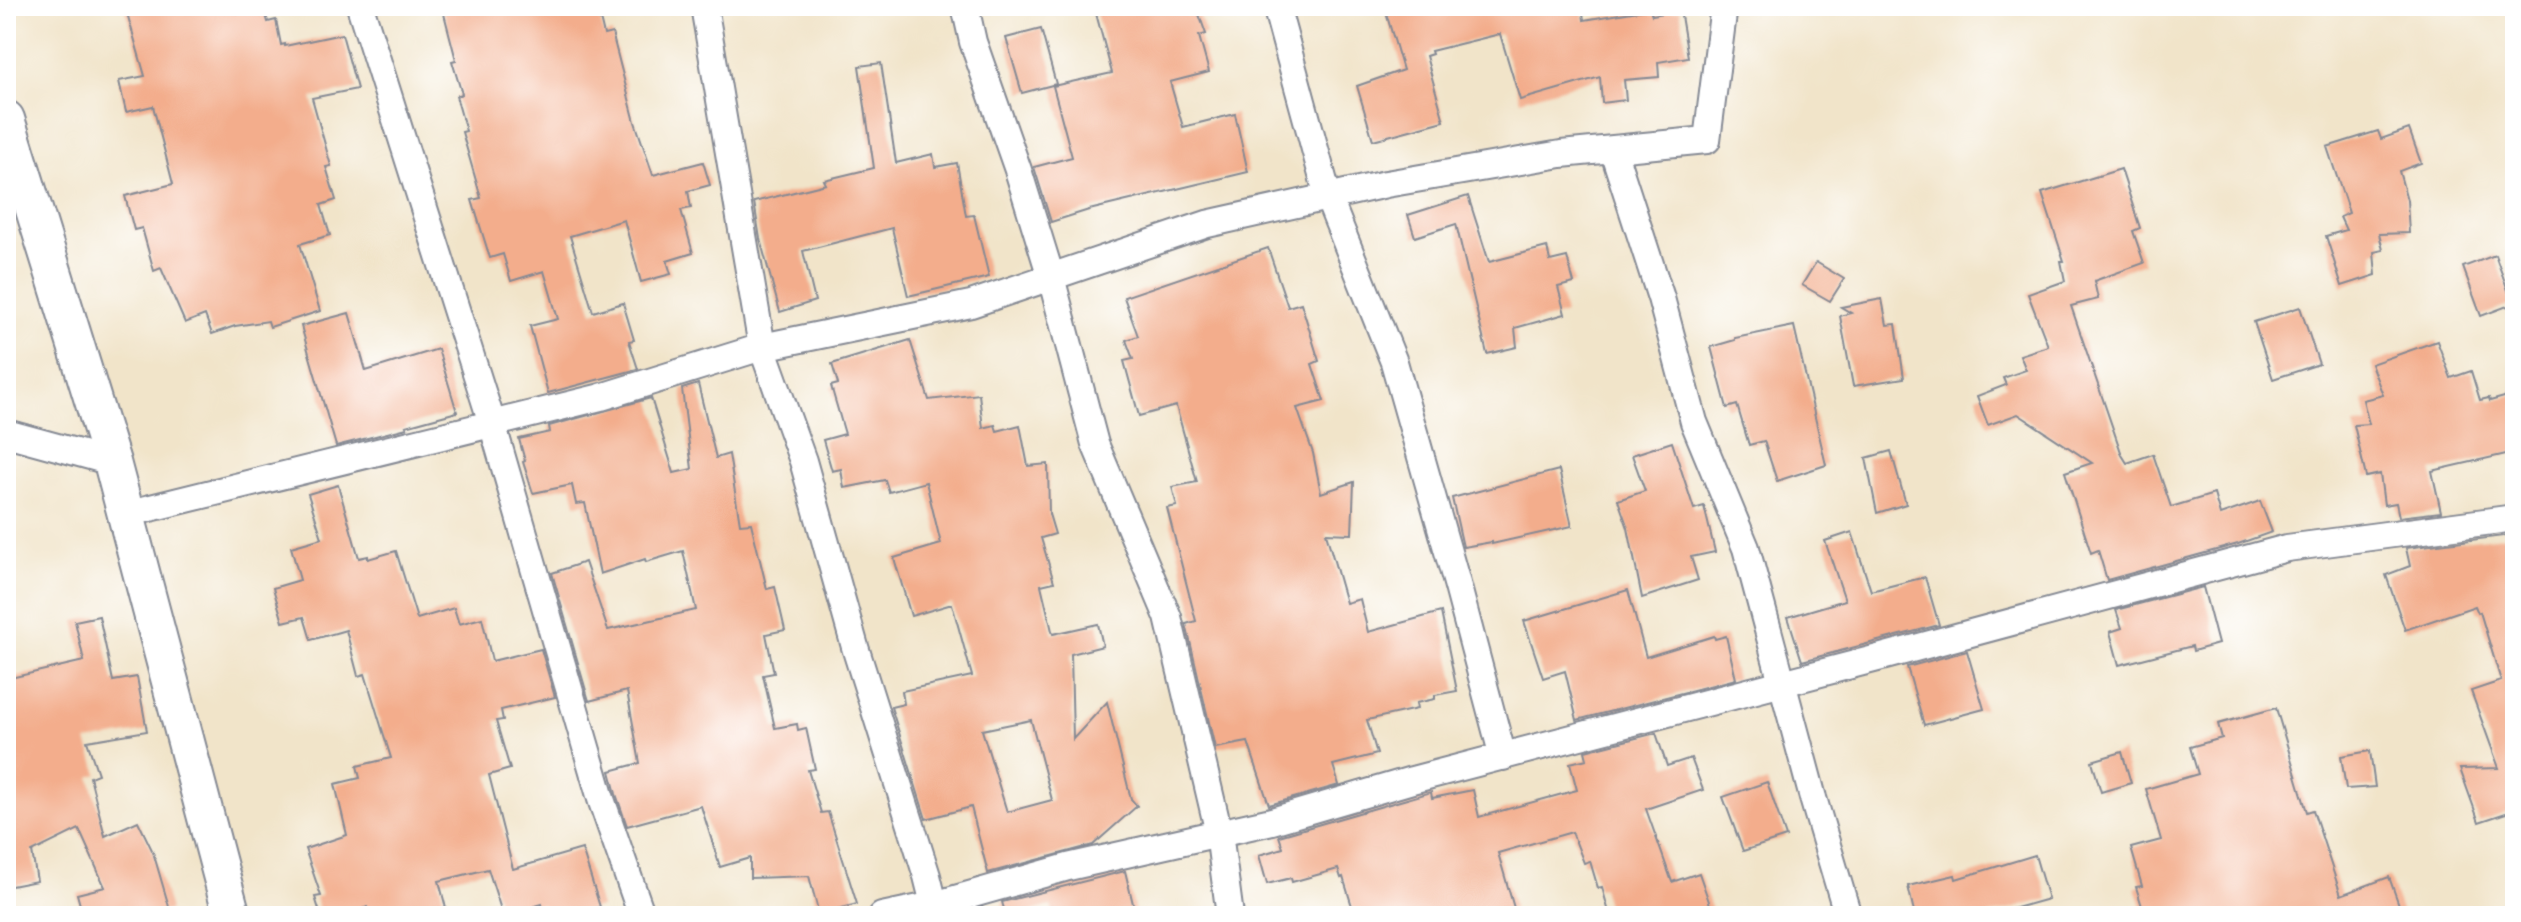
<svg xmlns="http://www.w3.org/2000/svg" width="2521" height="922" font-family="'Balsamiq Sans',sans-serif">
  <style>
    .building { fill: #f3ad8c; fill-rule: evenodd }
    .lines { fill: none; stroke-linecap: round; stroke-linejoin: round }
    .street-casing { stroke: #868a94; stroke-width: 30 }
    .secondary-casing { stroke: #868a94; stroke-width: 40 }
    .street { stroke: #fff; stroke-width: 26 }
    .secondary { stroke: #fff; stroke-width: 36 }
  </style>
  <rect width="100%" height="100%" fill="#fff"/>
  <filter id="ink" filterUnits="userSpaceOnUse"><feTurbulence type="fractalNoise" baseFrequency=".0125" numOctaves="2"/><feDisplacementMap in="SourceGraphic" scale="16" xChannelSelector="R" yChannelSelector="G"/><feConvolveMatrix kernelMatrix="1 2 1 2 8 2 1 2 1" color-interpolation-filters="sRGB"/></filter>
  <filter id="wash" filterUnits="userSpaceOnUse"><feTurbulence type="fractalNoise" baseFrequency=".006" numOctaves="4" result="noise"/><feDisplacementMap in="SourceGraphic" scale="32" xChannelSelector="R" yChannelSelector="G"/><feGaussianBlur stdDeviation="1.8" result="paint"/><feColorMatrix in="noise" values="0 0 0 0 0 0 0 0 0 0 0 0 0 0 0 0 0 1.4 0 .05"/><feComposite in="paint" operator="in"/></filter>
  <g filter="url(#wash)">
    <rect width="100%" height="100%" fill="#f1e4c9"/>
    <g id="blocks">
      <g class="building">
        <polygon points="125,6 236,6 238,13 264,8 268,22 276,20 281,45 285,44 285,46 342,34 357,89 312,98 331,166 326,167 336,200 321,205 330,235 300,244 320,311 270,327 268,321 235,326 212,334 205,315 185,323 161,268 154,271 142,228 134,230 125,196 173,184 153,106 126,112 119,81 145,76"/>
        <polygon points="442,6 597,6 604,35 612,33 635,122 653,175 703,162 710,185 688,191 691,208 681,210 693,253 667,261 671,274 641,282 624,220 570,236 593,312 623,303 634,340 629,341 638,369 548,393 530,326 558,319 544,271 511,281 503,254 490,258 472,200 481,198 462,132 466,131 456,96 462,94 452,61 456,60"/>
        <polygon points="1094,6 1196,6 1206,34 1199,36 1209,72 1170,82 1183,127 1235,114 1248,172 1089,210 1051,222 1034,167 1072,157 1053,86 1112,73"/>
        <polygon points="1384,6 1582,6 1584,20 1650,9 1652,15 1680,10 1688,57 1658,62 1659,77 1624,80 1626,100 1602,103 1600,77 1520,100 1500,34 1431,51 1432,54 1426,56 1444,121 1373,140 1357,86 1403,70"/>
        <polygon points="1041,29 1056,84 1022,93 1006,38"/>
        <polygon points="881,63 896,163 933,154 935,167 957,163 966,216 974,215 989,277 908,296 892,228 803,251 815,301 780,312 760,239 754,202 826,184 824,180 874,168 859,66"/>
        <polygon points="2409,129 2421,163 2399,171 2407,200 2409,233 2379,234 2383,250 2374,252 2376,275 2342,286 2326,236 2346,230 2340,217 2349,213 2327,147 2378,131 2381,139"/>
        <polygon points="2121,169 2140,228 2133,231 2144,263 2094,281 2098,299 2071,306 2122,455 2127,463 2153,454 2171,507 2214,494 2220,515 2260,501 2272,532 2238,544 2107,580 2098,550 2091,553 2065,472 2092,463 2018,414 1988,425 1977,396 2006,385 2003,378 2026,370 2020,355 2048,346 2028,294 2065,281 2061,261 2064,261 2042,193"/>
        <polygon points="1468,196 1489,262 1547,247 1550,261 1567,257 1574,283 1558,287 1565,314 1515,328 1517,347 1487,354 1456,224 1415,237 1408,215"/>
        <polygon points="1268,248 1288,307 1301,303 1319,361 1312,364 1324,401 1297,408 1313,453 1321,493 1354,482 1352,534 1326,533 1346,603 1360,599 1368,632 1441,612 1457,691 1435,695 1435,699 1416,703 1417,709 1367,720 1377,754 1333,765 1339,785 1269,805 1248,742 1215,748 1186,624 1196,621 1167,508 1177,506 1172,487 1197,482 1176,406 1139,416 1124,361 1133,359 1126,340 1138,336 1124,297"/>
        <polygon points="2495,255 2513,304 2481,316 2463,267"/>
        <polygon points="1816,262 1844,279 1830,301 1802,285"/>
        <polygon points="1882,299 1887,325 1896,324 1904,378 1853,386 1840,316 1851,313 1841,307"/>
        <polygon points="2300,307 2319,364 2273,379 2254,322"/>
        <polygon points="349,313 366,371 438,349 457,412 406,426 407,428 336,446 301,326"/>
        <polygon points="1794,326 1826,465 1777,481 1764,441 1749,445 1737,405 1727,408 1711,347 1735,340 1735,338"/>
        <path d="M 910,340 L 929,400 L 979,394 L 983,428 L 995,425 L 997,431 L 1020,425 L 1028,466 L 1048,464 L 1049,514 L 1055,534 L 1041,538 L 1054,582 L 1041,585 L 1052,631 L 1053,634 L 1098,624 L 1103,646 L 1071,654 L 1073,739 L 1107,702 L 1131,799 L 1137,806 L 1093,845 L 988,873 L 971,807 L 926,819 L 891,707 L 904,704 L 902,691 L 972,676 L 952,604 L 911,616 L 894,558 L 941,544 L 926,482 L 889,492 L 885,480 L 844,488 L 841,469 L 832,471 L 823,440 L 845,434 L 831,386 L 838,384 L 832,364 ZM 1031,720 L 1052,800 L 1007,812 L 982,730 Z"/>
        <polygon points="2437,341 2451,378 2471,371 2480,400 2489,398 2490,401 2515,394 2515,452 2432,471 2441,512 2399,517 2396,503 2384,505 2380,474 2366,477 2354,425 2369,424 2363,400 2383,395 2371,364"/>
        <polygon points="698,384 716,458 729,454 740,524 751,523 767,589 775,587 785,630 766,634 774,673 763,675 775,728 797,724 798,730 806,728 815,769 808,770 821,813 828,812 857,904 819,914 809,876 750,878 750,858 720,867 701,806 627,826 616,794 610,771 640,763 627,691 589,701 552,573 585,562 608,630 696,610 683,551 646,562 645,559 600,574 585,503 576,504 572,485 533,493 523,462 525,461 519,439 550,432 549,426 651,398 674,473 692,469 682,389"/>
        <polygon points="1672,442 1694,509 1704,506 1715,552 1691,557 1698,580 1642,598 1628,528 1618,500 1645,491 1632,455"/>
        <polygon points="1891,451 1906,504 1877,513 1866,458"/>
        <polygon points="1559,470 1572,526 1492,544 1492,542 1463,547 1452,498"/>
        <polygon points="338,485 359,558 368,556 368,559 396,551 417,619 454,608 459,624 482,618 492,661 541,649 555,697 501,710 503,720 496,721 510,769 489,775 513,869 582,849 600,907 567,916 545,916 542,904 503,916 488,869 439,881 448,916 370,916 368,907 339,916 321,916 315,897 321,896 305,849 347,835 335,784 360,778 357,766 391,758 365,674 358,676 346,630 311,640 304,617 283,622 273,588 300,580 291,547 322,538 308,494"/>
        <polygon points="1852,532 1871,591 1925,577 1939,625 1802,661 1788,617 1845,600 1825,541"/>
        <polygon points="2511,535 2515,550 2515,810 2479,822 2460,769 2499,768 2471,691 2501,681 2480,612 2478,613 2475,606 2405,630 2386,575 2410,566 2406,548"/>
        <polygon points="2203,587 2218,644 2193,651 2192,646 2119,665 2110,632 2122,628 2116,610"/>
        <polygon points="1628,590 1646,657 1714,636 1715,639 1726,636 1736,679 1577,720 1565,671 1543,678 1524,621"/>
        <polygon points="99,616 113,681 137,677 147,731 87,741 98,774 90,777 105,836 138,821 153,852 170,910 149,916 83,916 77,894 105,887 79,829 32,852 37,881 6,887 6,679 84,661 75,621"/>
        <polygon points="1967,651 1984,709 1924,725 1907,667"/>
        <polygon points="2276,708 2307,812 2313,810 2341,895 2389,877 2403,916 2145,916 2136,887 2142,886 2131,848 2161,840 2146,789 2198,774 2190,747 2222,738 2218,724"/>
        <polygon points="1656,733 1667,766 1691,758 1703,790 1646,809 1672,882 1699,873 1714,916 1657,916 1655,909 1630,916 1610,916 1602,887 1598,888 1590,861 1584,863 1572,832 1498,853 1514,908 1485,916 1355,916 1343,877 1341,878 1338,869 1292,882 1291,878 1267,884 1259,855 1283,848 1279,836 1431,792 1432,798 1473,790 1479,817 1577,790 1570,763 1587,759 1585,751"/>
        <polygon points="2370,751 2375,787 2346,789 2341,756"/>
        <polygon points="2122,752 2131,783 2101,792 2092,761"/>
        <polygon points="1767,782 1786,837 1743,851 1723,797"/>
        <polygon points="2035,855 2048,899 1987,916 1915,916 1908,886 1955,875 1956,879"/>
        <polygon points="1125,871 1136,916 1054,916 1051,906 1015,916 1006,916 1002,902"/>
      </g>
    </g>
  </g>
  <g filter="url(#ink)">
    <use href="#blocks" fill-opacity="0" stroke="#868a94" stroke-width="2"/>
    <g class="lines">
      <g class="street-casing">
        <g id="street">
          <polyline points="360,6 492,423 601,799 642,916"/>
          <polyline points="704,6 762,347 803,461 855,647 927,876 937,916"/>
          <polyline points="965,6 973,42 1018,170 1051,277 1095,444 1168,617 1219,833 1230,916"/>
          <polyline points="1276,6 1328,197 1394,362 1458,587 1503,757"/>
          <polyline points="1613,150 1661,298 1694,422 1746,548 1813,798 1848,916"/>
          <polyline points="6,433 112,462"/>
          <polyline points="126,514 601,397 762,347 971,304 1207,224 1386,184 1561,154 1707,140 1724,6"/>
          <polyline points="882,916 934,905 1068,867 1272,821 1412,780 1878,658 2287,548 2515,518"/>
        </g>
      </g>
      <g class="secondary-casing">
        <polyline id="secondary" points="6,119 112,462 232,916"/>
      </g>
      <use href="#street" class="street"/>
      <use href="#secondary" class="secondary"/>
    </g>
  </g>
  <rect width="2521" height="922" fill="none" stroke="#fff" stroke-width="32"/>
</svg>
